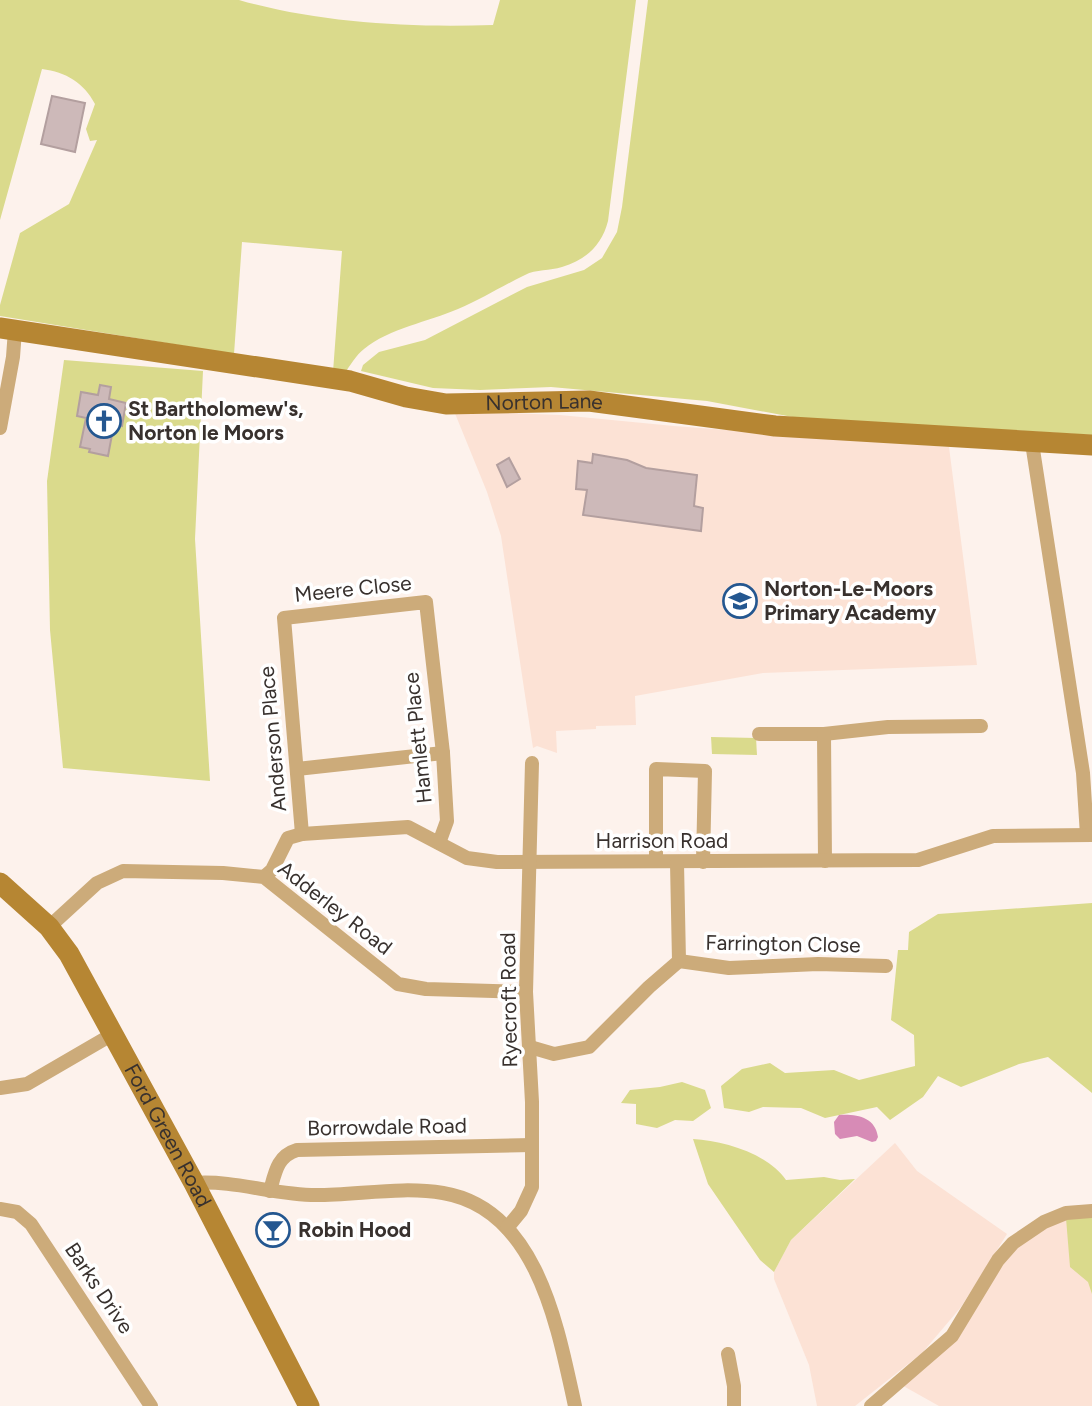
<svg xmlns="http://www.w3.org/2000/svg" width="1092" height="1406" font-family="Figtree,sans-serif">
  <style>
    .built { fill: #fce2d5 }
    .green { fill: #dada8c }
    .water { fill: #d78bb6 }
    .building { fill: #cdb9b9; stroke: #b39f9f; stroke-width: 2 }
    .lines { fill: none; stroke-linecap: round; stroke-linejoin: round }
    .street { stroke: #ccab7a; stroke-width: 14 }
    .secondary { stroke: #b68633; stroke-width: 21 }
    .labels { text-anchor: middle; stroke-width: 7; stroke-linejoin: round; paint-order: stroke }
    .street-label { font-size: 21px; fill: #38312e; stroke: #fff }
    .poi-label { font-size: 21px; font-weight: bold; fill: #38312e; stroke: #fff; text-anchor: start }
  </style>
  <rect width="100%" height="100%" fill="#fdf2ec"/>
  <g class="built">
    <polygon points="454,411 560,415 674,426 949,447 977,665 763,673 635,696 636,725 596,726 596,729 556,731 557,753 537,746 533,748 501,536 487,492"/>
    <polygon points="895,1143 917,1171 1007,1234 961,1307 922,1353 855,1406 817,1406 809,1365 774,1279 774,1272 791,1240"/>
    <polygon points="1066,1213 1092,1290 1092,1406 939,1406 898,1383 952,1336 998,1260"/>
  </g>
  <g class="green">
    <path d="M 0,0 L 239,0 C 318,23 411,28 493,25 L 500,0 L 636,0 L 608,221 C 602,245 586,260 562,267 C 550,271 536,269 525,275 C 502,286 482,299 458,309 C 428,322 390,328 364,349 C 356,355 350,366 344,374 L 333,372 L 342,251 L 242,242 L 234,354 L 0,316 L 0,305 L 20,233 L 69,204 L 97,140 L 90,141 L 86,129 L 95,104 C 84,83 66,72 42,69 L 0,220 Z"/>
    <polygon points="648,0 1092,0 1092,435 798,418 707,401 551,387 480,390 433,388 361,371 363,365 379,352 425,340 527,287 584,270 602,258 617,232 622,207"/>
    <polygon points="64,360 203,371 195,539 210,781 63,768 50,630 47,481"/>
    <polygon points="711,737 756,738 757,755 712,754"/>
    <polygon points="1092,903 1092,1093 1048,1057 1019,1064 961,1087 938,1076 923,1097 890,1120 877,1107 825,1118 801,1108 763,1107 749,1112 724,1108 721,1086 742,1069 770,1063 785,1073 834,1070 859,1080 915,1066 914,1035 891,1020 898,950 908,950 909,932 938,914"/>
    <polygon points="682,1082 705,1090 711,1108 693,1121 675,1120 657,1128 636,1124 636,1104 621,1103 630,1090 660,1087"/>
    <path d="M 693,1139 C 724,1141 767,1153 786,1180 L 824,1177 L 840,1180 L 855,1179 L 791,1240 L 774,1272 L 760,1260 L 708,1184 Z"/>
    <polygon points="1092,1216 1092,1294 1088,1282 1070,1267 1066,1218"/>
  </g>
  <path class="water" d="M 839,1115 C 857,1114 875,1117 878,1137 L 876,1141 L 872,1142 L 857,1136 L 840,1139 L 835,1134 L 834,1122 Z"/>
  <g class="building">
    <polygon points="52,96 85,103 75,152 41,144"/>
    <polygon points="100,385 111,387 109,399 126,403 122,426 114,424 108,456 89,452 90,449 80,447 86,418 77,416 81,392 98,395"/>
    <polygon points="593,454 627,460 646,468 697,475 694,506 703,508 701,531 583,515 587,490 576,489 578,461 592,463"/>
    <polygon points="509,458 520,479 507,487 497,465"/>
  </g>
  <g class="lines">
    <g class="street">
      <polyline points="0,428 13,357 15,330"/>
      <polyline points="1032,443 1083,773 1087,835"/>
      <polyline points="759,734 824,734 888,727 981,726"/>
      <polyline points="824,734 825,861"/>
      <polyline points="297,769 443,753"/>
      <polyline points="302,834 284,618 426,602 443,753 447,821 439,843"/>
      <polyline points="656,861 656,769 705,771 703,862"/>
      <polyline points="264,877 272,870 288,838 302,834 408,827 467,858 497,862 918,860 993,836 1092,835"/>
      <polyline points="49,927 97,883 123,871 223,873 264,877 398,984 426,989 526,992"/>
      <polyline points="679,961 729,968 818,964 886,966"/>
      <polyline points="530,1047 554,1054 589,1047 649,987 679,961 677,863"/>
      <polyline points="0,1088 27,1084 113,1034"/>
      <path d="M 194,1183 C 235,1180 275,1195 316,1195 C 358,1195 402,1186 443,1193 C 538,1209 558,1329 575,1406"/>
      <path d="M 270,1191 C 275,1173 277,1156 297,1150 L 532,1145"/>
      <polyline points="0,1209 17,1212 31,1224 151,1406"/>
      <polyline points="507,1228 521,1211 532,1187 532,1102 526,992 532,763"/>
      <polyline points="728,1354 734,1386 734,1406"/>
      <polyline points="871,1406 952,1336 998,1260 1013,1243 1044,1222 1066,1213 1092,1211"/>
    </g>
    <g class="secondary">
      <path id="s1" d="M 0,328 L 350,381 L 406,397 L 446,404 L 589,401 L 775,426 L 1092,445"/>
      <path id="s2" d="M 0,883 L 49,927 L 69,954 L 194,1183 L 309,1406"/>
    </g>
  </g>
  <defs>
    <g id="church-ring" transform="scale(1.75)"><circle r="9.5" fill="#fff" stroke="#245790" stroke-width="1.5"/><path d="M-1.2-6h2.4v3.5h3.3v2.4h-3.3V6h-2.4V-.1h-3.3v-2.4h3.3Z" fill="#245790"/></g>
    <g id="school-ring" transform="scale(1.75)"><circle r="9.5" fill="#fff" stroke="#245790" stroke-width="1.5"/><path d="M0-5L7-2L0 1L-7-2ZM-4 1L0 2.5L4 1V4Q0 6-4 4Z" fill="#245790"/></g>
    <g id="bar-ring" transform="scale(1.75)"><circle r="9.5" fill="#fff" stroke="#245790" stroke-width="1.5"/><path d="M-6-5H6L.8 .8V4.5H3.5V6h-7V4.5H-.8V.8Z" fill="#245790"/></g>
  </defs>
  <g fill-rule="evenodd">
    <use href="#church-ring" x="104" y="421"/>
    <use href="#school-ring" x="740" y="601"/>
    <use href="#bar-ring" x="273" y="1230"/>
  </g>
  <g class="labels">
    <g class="street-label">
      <text dy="7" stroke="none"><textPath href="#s1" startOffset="551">Norton Lane</textPath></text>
      <text transform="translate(353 589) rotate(-6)" y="7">Meere Close</text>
      <text transform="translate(418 738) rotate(-96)" y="7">Hamlett Place</text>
      <text transform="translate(273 739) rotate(-95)" y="7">Anderson Place</text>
      <text x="662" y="848">Harrison Road</text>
      <text transform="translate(335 908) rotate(38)" y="7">Adderley Road</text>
      <text transform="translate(783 944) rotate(1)" y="7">Farrington Close</text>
      <text transform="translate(509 1000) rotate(-91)" y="7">Ryecroft Road</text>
      <text transform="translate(387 1127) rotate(-1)" y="7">Borrowdale Road</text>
      <text dy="7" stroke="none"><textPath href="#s2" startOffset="306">Ford Green Road</textPath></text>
      <text transform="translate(99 1288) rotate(56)" y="7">Barks Drive</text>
    </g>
    <g class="poi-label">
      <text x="128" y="416">St Bartholomew's,<tspan x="128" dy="24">Norton le Moors</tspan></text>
      <text x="764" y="596">Norton-Le-Moors<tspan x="764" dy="24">Primary Academy</tspan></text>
      <text x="298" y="1237">Robin Hood</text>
    </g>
  </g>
</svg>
